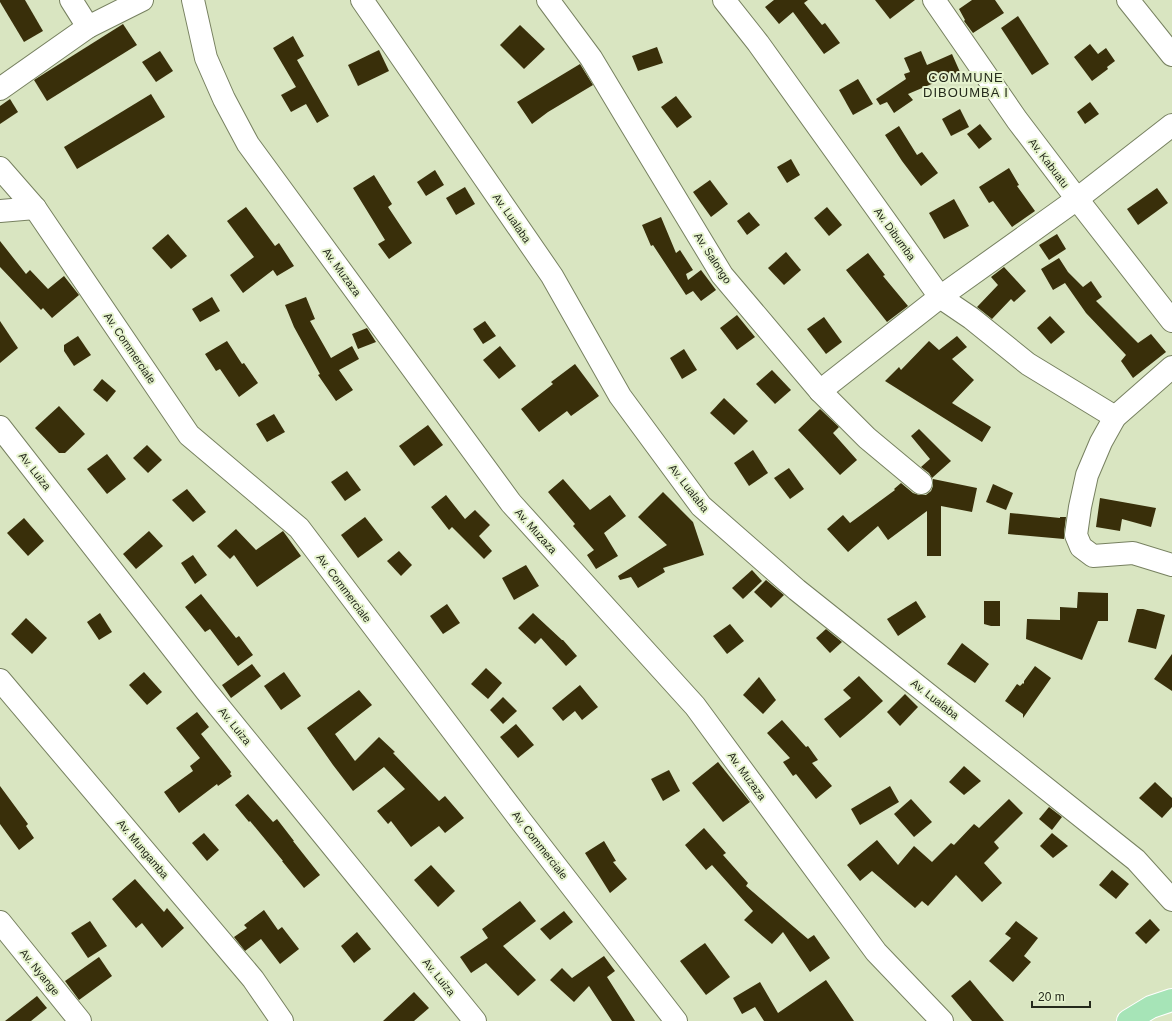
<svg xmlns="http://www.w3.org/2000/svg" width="1172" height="1021" font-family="Helvetica,sans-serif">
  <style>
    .building { fill: #392f0a }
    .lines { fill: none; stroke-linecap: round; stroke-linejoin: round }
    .minor-casing { stroke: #778160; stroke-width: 24 }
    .trunk-casing { stroke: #fff; stroke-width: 24 }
    .minor { stroke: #fff; stroke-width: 22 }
    .trunk { stroke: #a6e4b7; stroke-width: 22 }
    .labels { text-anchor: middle; stroke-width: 4; stroke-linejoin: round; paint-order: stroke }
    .street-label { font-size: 11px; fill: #24291b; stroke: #e6f3ce }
    .quarter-label { font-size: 13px; letter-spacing: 1px; fill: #24291b; stroke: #e6f3ce }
  </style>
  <rect width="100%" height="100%" fill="#d9e5c1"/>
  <g class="building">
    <polygon points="0,0 25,0 43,31 24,42 0,2"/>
    <polygon points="774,0 808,0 804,3 822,25 825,23 840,43 824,54 793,12 779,24 765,7"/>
    <polygon points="875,0 915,0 890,19"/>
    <polygon points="972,0 995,0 1004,13 973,33 964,21 965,20 959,9"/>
    <polygon points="1018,16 1049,64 1032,75 1001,28"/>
    <polygon points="123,24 137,45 47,101 34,80"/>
    <polygon points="520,25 545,49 524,69 500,45"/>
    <polygon points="293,36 304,56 297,60 329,116 317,123 306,104 291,112 281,95 296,87 273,48"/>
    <polygon points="1090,44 1098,54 1106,48 1115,61 1107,67 1108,69 1092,81 1074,57"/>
    <polygon points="657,47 663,63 638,71 632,56"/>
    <polygon points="379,50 389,71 358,86 348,65"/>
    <polygon points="160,51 173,71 156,82 142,62"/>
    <polygon points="921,51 927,65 952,54 960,72 908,94 913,100 894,113 887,102 880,105 876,99 906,79 904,74 910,72 904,58"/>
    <polygon points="580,64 593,85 548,112 532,124 517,102"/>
    <polygon points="858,79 873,104 853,115 839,90"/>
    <polygon points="151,94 165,117 77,169 64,147"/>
    <polygon points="676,96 692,117 677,128 661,107"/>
    <polygon points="10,99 18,112 0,124 0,106"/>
    <polygon points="1090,102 1099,114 1085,124 1077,112"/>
    <polygon points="960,109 969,127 951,136 942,119"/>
    <polygon points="980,124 992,139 979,149 967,134"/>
    <polygon points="899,126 917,155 922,152 938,173 921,186 902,161 885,135"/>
    <polygon points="791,159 800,175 787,183 777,167"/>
    <polygon points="1009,168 1019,185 1017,186 1035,211 1012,227 993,201 989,203 979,187"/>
    <polygon points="435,170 444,185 426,196 417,182"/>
    <polygon points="374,175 392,204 388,207 412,243 389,259 378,244 385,240 353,188"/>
    <polygon points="710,180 728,204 711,217 693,192"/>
    <polygon points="465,187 475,204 456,215 446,198"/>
    <polygon points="1157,188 1168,203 1138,225 1127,209"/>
    <polygon points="954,199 969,226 944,239 929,213"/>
    <polygon points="246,207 275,246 279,243 294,266 277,276 273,270 243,293 230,275 254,257 227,221"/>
    <polygon points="827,207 842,225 829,236 814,218"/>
    <polygon points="749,212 760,225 747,235 737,221"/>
    <polygon points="661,217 676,253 680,250 693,270 686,274 688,280 701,270 716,290 701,301 693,291 686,295 653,245 651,246 642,225"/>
    <polygon points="168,234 187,256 171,269 152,248"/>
    <polygon points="1057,234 1066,249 1049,260 1039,245"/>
    <polygon points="0,241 26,274 30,270 48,289 64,276 79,295 52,318 43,308 41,310 0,267"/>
    <polygon points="786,252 801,270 784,285 768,268"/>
    <polygon points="868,253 885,275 883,276 908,306 887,322 846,270"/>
    <polygon points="1059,258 1068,272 1083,287 1091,281 1102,297 1096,301 1138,343 1151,334 1166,352 1133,378 1121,361 1126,355 1086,313 1065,283 1053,290 1041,269"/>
    <polygon points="1004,267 1026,291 1014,302 1011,299 992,319 977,307 998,285 991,277"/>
    <polygon points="212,297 220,311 200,322 192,309"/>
    <polygon points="306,297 315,319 310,321 331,358 352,346 359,359 339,370 353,390 336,401 318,375 320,374 294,327 285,305"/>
    <polygon points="737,315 755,337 737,350 720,328"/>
    <polygon points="1050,316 1065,332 1051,344 1037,328"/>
    <polygon points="824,317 842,342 826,354 807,329"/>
    <polygon points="0,321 18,348 0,363"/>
    <polygon points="485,321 496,336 483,344 473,329"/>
    <polygon points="367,328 376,342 358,349 352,334"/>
    <polygon points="78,336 91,355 74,366 64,351 64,345"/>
    <polygon points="957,336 967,347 952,359 974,380 952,403 991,427 982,442 885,381 899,367 901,370 929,341 939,350"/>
    <polygon points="227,341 242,364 244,363 258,383 239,397 220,369 216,371 205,354"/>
    <polygon points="500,346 516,366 499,379 483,360"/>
    <polygon points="684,349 697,370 682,379 670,358"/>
    <polygon points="575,364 599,396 571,416 567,411 539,432 521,409 553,384 551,382"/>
    <polygon points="772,370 791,390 775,404 756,384"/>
    <polygon points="102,379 116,391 107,402 93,390"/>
    <polygon points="724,398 748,421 734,435 710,413"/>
    <polygon points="59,406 85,434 65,453 59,453 35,428"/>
    <polygon points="820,409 839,427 833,433 857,460 840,475 798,430"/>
    <polygon points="274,414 285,432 267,442 256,424"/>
    <polygon points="428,425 443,445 414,466 399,446"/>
    <polygon points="919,429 951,461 932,478 929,473 921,467 930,459 911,436"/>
    <polygon points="147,445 162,460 148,473 133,458"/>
    <polygon points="753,450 768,473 749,486 734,463"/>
    <polygon points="107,454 126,479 107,494 87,469"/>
    <polygon points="789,468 804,489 790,499 774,478"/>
    <polygon points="347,471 361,490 345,501 331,482"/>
    <polygon points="563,479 590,510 610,495 626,516 604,533 618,556 596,569 587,555 594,550 573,526 575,524 548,492"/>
    <polygon points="933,479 977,488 972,512 941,506 941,556 927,556 927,511 888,540 878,526 848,552 827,529 843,515 850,523 895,490 894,489 901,483 913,493 919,495 926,495 931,491 933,486"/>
    <polygon points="993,484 1013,493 1006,510 986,502"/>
    <polygon points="187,489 206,512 193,522 172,500"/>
    <polygon points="663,492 693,522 704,555 663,568 665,572 638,588 631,577 620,580 618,576 667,545 638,517"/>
    <polygon points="446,495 465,519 475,510 490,525 479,536 492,551 484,559 452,527 449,530 431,507"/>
    <polygon points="1100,498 1156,508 1151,527 1122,519 1120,531 1096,527"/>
    <polygon points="1010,513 1060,518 1060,517 1066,517 1064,533 1064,539 1008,534"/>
    <polygon points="365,517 383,540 358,558 341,535"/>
    <polygon points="24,518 44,541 28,556 7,533"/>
    <polygon points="236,529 256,550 283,531 301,556 257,587 234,555 230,559 217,546"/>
    <polygon points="149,531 163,546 136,569 123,554"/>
    <polygon points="399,551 412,565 401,576 387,561"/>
    <polygon points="193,555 207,575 195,584 181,563"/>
    <polygon points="526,565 539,586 514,600 502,578"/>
    <polygon points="752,570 762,581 743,599 732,588"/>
    <polygon points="766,580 784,595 771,608 754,592"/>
    <polygon points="1078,592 1108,593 1108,621 1098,621 1082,660 1026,639 1027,619 1060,620 1060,607 1077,608"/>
    <polygon points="201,594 236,638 239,636 253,655 238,666 210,629 205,632 185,607"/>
    <polygon points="916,601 926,617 898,636 887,619"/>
    <polygon points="984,601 1000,601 1000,626 991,626 984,624"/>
    <polygon points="447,604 460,623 443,634 430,616"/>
    <polygon points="1137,609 1143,609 1165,615 1156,649 1128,642"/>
    <polygon points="100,613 112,632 99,640 87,622"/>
    <polygon points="533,613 562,640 563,640 577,656 566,666 541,638 535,644 518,628"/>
    <polygon points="26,618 47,638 32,654 11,634"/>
    <polygon points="730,624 744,641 727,654 713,636"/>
    <polygon points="826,629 842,642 830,653 816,638"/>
    <polygon points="962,643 989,664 975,683 947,664"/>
    <polygon points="1172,654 1172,691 1154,679"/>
    <polygon points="252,664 261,676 231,698 222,685"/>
    <polygon points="1035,666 1051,678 1023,718 1023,714 1005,701 1017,684 1020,686 1023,683 1024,684 1024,681"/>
    <polygon points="486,668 502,683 488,699 471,684"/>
    <polygon points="144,672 162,692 147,705 129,685"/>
    <polygon points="284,672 301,696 281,710 264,686"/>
    <polygon points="859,676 883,701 864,718 840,738 824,719 851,698 843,690"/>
    <polygon points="759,677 776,700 763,714 743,695"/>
    <polygon points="580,685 598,707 582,720 575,711 563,721 552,708"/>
    <polygon points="359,690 372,705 335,734 355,761 379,737 395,752 393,753 439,801 445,796 464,818 445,833 439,826 411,847 391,821 388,824 377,811 405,789 384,767 353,791 333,765 307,728"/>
    <polygon points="905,694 918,707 900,726 887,712"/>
    <polygon points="503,697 517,711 503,724 490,710"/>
    <polygon points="197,712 209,727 201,734 231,772 230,774 232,776 218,786 217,784 179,813 164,792 193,771 190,766 200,758 176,728"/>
    <polygon points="782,720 806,747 808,746 818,760 812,763 832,786 816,799 796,774 793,776 783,762 790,758 767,733"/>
    <polygon points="516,724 534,745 518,758 500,737"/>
    <polygon points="718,762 750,802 723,822 692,783"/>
    <polygon points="964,766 981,781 964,795 949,782"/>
    <polygon points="669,770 680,791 663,801 651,779"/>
    <polygon points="1155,782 1172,798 1172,807 1162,818 1139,798"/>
    <polygon points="0,786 28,824 26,826 34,838 19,850 0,824"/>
    <polygon points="890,786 899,802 860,825 851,809"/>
    <polygon points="248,794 273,822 277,819 294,841 293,841 320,875 304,888 282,861 283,861 250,821 249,822 235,805"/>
    <polygon points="911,799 932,822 914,837 894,814"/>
    <polygon points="1009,799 1023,813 994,842 999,848 984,863 1002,883 982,902 956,875 928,906 922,901 915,908 872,871 860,881 847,865 877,840 898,865 914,846 932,862 951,843 954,845 974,824 979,828"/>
    <polygon points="1049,807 1062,817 1052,830 1039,819"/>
    <polygon points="704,828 726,853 723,855 748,883 746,886 808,939 814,935 830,958 810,972 783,932 772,944 744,920 753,911 712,865 706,870 685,845"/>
    <polygon points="204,833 219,850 207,861 192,843"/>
    <polygon points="1052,833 1068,846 1053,858 1040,846"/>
    <polygon points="604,841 616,861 613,862 627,879 610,893 585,853"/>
    <polygon points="431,865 455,891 438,907 414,880"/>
    <polygon points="1112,870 1129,884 1116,899 1099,885"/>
    <polygon points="135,879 164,912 167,908 184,928 162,948 142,923 136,928 112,899"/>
    <polygon points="520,901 536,921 503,946 536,980 518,996 486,963 471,973 460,957 488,938 482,929"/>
    <polygon points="264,910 278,930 282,927 299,949 280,964 261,939 245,951 234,937 247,928 244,925"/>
    <polygon points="564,911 573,922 550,940 540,929"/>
    <polygon points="1150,919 1160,930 1146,944 1135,933"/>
    <polygon points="90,921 107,946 88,958 71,933"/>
    <polygon points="1016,921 1038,938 1024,956 1031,962 1013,982 989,961 1011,938 1005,934"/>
    <polygon points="357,932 371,949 354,963 341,946"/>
    <polygon points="705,943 730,977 706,995 680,961"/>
    <polygon points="604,956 615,971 607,977 635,1021 612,1021 589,986 574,1002 550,980 562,968 572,978"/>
    <polygon points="99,957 112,976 79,1000 65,981"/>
    <polygon points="826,980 854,1021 764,1021 755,1007 742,1014 733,998 760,982 778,1013"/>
    <polygon points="970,980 1004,1021 972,1021 951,996"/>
    <polygon points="414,992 429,1008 414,1021 383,1021"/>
    <polygon points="37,996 47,1008 31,1021 5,1021"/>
  </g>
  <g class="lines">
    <g class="minor-casing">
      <g id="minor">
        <polyline points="71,0 88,27"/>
        <polyline points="193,0 206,58 224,99 248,144 511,503 695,706 876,952 942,1021"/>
        <polyline points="362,0 552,276 620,396 701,506 797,590 1136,860 1172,900"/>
        <polyline points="548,0 591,58 627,118 722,275 820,391 867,438 921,483"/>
        <polyline points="724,0 758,43 940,297 971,318 1028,364 1115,417"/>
        <polyline points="934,0 1017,120 1077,199 1172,321"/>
        <polyline points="1128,0 1172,55"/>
        <polyline points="0,89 88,27 142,0"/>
        <polyline points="0,168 35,208 189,435 299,528 521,821 676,1021"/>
        <polyline points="0,211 35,208"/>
        <polyline points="1172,367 1115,417 1101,442 1087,475 1080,507 1076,535 1081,547 1093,556 1133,553 1172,565"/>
        <polyline points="820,391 940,297 1077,199 1172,125"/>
        <polyline points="0,427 207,692 475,1021"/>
        <polyline points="0,680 253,979 282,1021"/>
        <polyline points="0,922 80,1021"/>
      </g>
    </g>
    <g class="trunk-casing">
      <polyline id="trunk" points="1128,1021 1151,1007 1172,1000"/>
    </g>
    <use href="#minor" class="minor"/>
    <use href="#trunk" class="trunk"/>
  </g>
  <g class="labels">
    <g class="street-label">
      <text transform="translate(1049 163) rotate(53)" y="4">Av. Kabuatu</text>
      <text transform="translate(512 218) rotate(55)" y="4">Av. Lualaba</text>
      <text transform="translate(895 234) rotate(54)" y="4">Av. Dibumba</text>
      <text transform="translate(713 258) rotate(57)" y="4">Av. Salongo</text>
      <text transform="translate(342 272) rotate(54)" y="4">Av. Muzaza</text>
      <text transform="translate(130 348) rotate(56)" y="4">Av. Commerciale</text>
      <text transform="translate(35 471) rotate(52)" y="4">Av. Luiza</text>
      <text transform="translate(689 488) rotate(52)" y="4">Av. Lualaba</text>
      <text transform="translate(536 531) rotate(48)" y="4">Av. Muzaza</text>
      <text transform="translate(344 588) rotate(53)" y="4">Av. Commerciale</text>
      <text transform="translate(935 699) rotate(38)" y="4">Av. Lualaba</text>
      <text transform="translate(235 726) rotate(51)" y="4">Av. Luiza</text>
      <text transform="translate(747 776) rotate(54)" y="4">Av. Muzaza</text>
      <text transform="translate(540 845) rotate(52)" y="4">Av. Commerciale</text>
      <text transform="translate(143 849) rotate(50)" y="4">Av. Mungamba</text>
      <text transform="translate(40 972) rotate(51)" y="4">Av. Nyange</text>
      <text transform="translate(439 977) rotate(51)" y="4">Av. Luiza</text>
    </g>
    <g class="quarter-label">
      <text x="966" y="82">COMMUNE<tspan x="966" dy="15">DIBOUMBA I</tspan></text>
    </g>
  </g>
  <path d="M1032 1001v6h58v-6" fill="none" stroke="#24291b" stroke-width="2"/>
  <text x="1038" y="1001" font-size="12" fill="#24291b" stroke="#e6f3ce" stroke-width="3" paint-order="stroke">20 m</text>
</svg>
